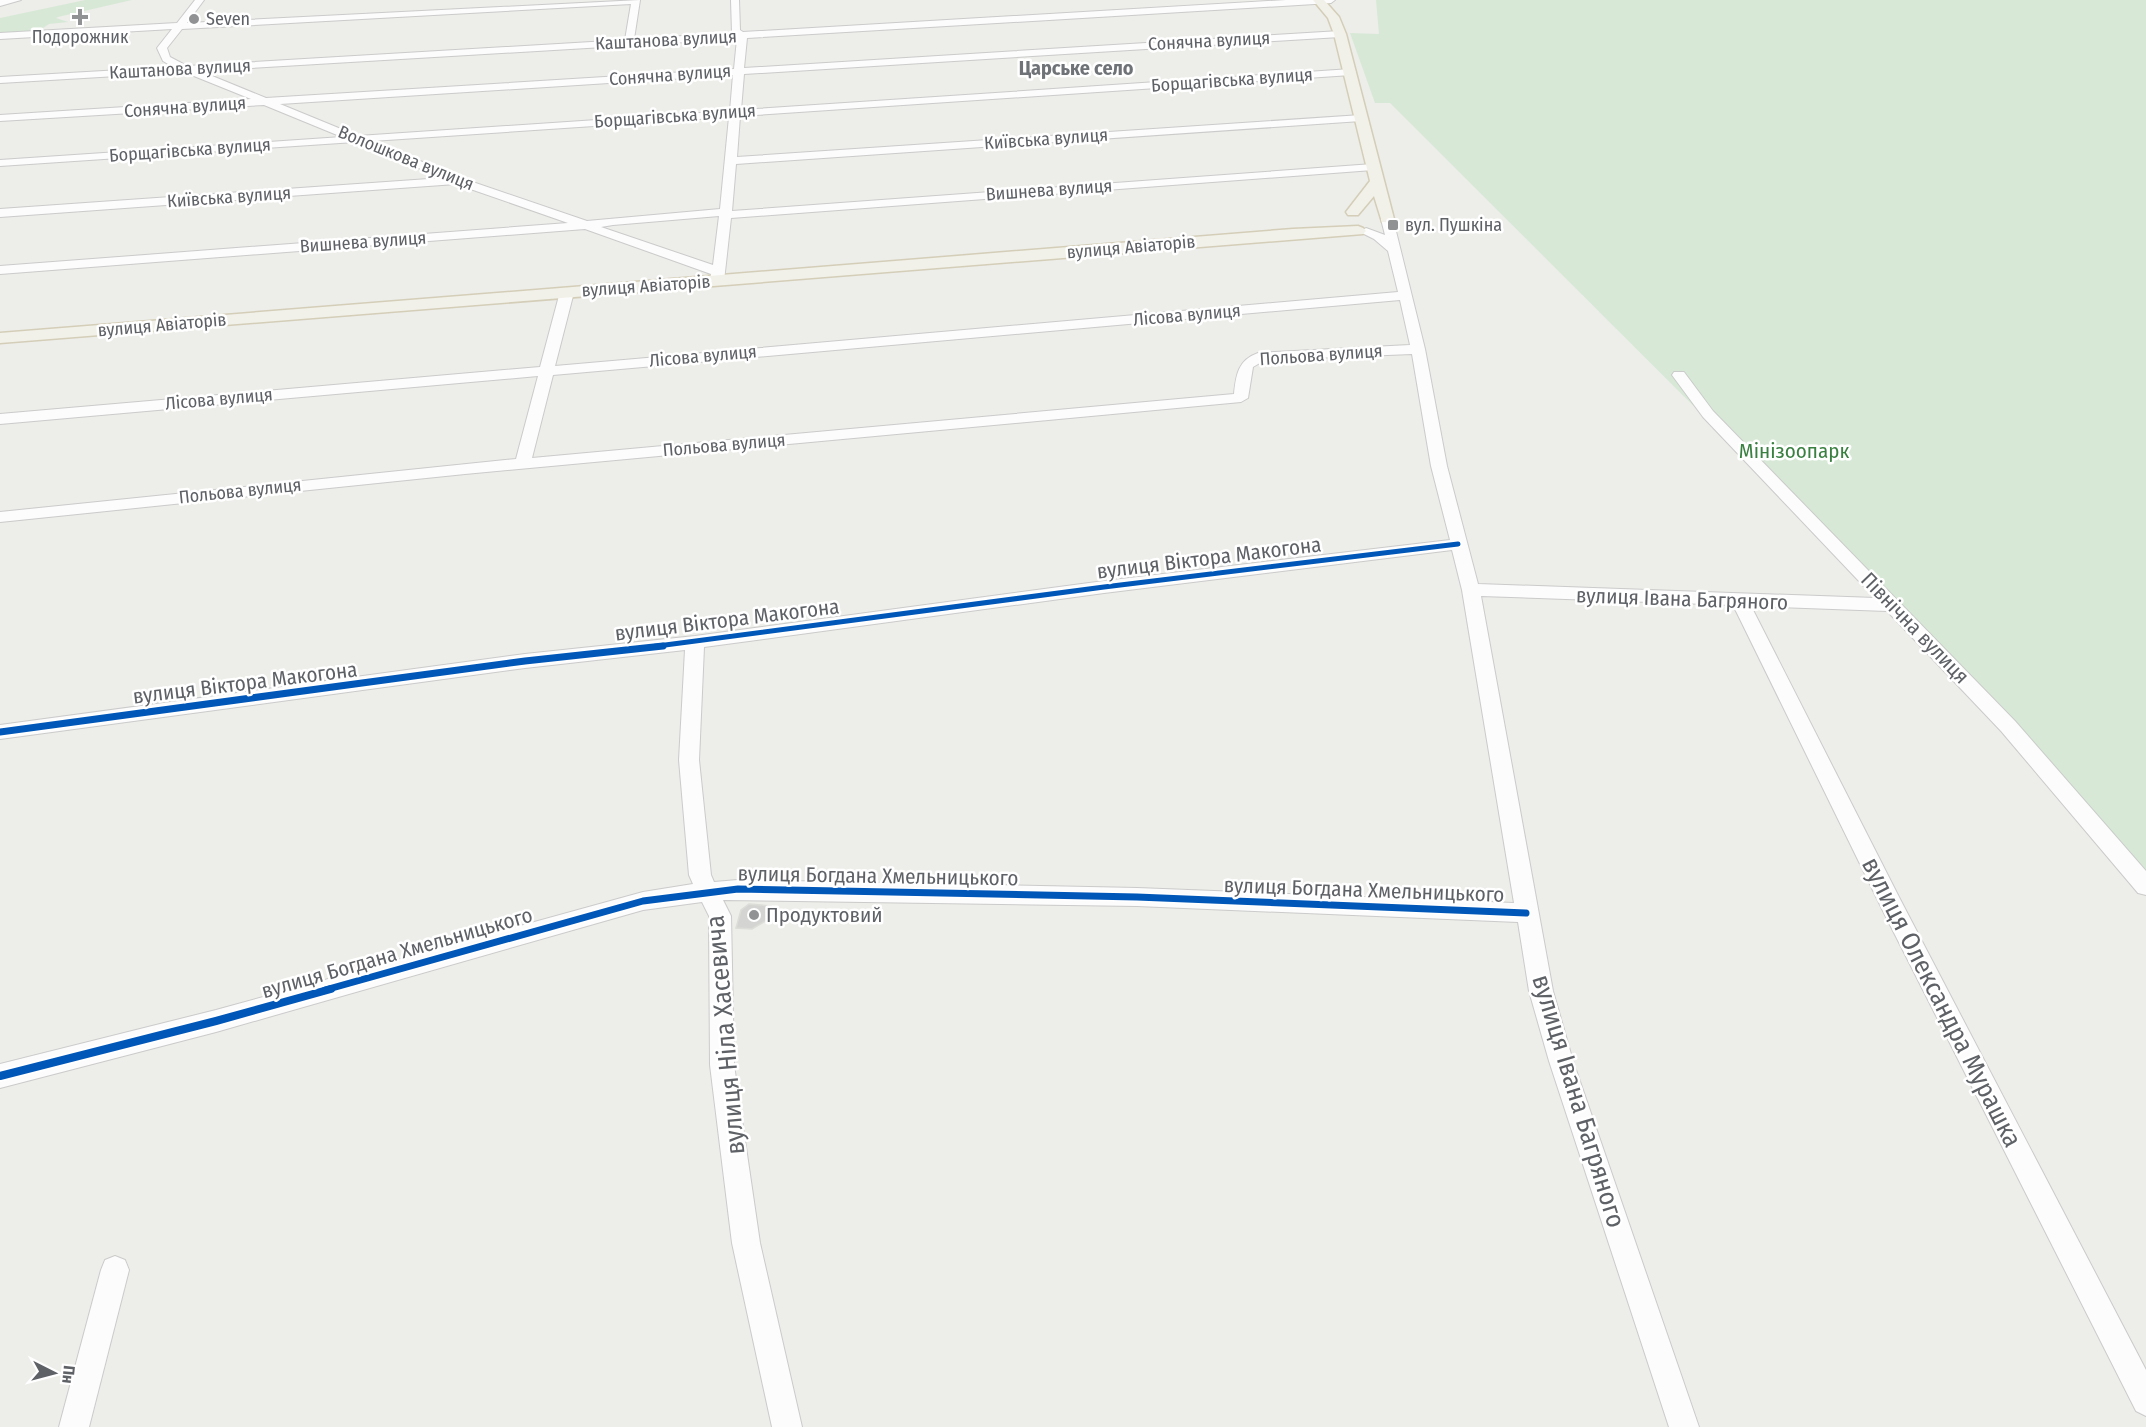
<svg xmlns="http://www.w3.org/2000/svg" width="2146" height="1427" font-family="'Fira Sans Condensed',sans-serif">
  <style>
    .green { fill: #d7e9d6 }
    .building { fill: #d4d4d2; stroke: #dcdcd8; stroke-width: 1.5 }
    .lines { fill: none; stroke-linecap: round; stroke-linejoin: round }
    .minor-casing { stroke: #cacbca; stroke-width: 2 }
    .major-casing { stroke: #d4ceb8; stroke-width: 3 }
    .minor { fill: #fcfcfc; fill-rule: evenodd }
    .major { fill: #f2f1e9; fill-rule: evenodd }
    .cycleway-far2-casing { stroke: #fff; stroke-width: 8 }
    .cycleway-far1-casing { stroke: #fff; stroke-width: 10 }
    .cycleway-casing { stroke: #fff; stroke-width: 12 }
    .cycleway-far2 { stroke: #0057b8; stroke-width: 5 }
    .cycleway-far1 { stroke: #0057b8; stroke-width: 7 }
    .cycleway { stroke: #0057b8; stroke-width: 8 }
    .poi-dot { fill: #909294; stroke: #fff; stroke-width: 2 }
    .labels { text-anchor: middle; stroke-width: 5; stroke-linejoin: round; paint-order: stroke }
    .far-poi-label { font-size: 18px; fill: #5e6166; stroke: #fff; text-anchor: start }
    .far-street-label { font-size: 18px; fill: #5e6166; stroke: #fff }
    .far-quarter-label { font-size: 20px; font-weight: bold; fill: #6f7378; stroke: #fff }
    .park-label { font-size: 21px; fill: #3a8141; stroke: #fff }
    .street-label { font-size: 21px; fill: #5e6166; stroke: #fff }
    .poi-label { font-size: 21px; fill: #5e6166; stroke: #fff; text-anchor: start }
    .near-street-label { font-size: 26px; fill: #5e6166; stroke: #fff }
  </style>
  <rect width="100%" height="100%" fill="#edede9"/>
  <g class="green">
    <polygon points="85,0 132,0 58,17 56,18 68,22 49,24 37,32 0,34 0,18"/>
    <polygon points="1376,0 2146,0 2146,886 1893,605 1390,103 1375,103 1350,33 1379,34"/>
  </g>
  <polygon class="building" points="749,904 771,906 767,920 752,929 736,928 741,910"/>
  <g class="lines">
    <g class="minor-casing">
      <g id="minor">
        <polygon points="0,0 21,0 0,6"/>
        <path d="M 195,0 L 204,0 L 187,23 L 640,0 L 634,39 L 732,33 L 731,0 L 739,0 L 740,30 L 743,32 L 1286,0 L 1335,0 L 1331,3 L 747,38 L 744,68 L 1340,31 L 1345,34 L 1340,37 L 744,74 L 741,110 L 1351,69 L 1356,72 L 1351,75 L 740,116 L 737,157 L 1361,115 L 1366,118 L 1361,121 L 736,164 L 732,211 L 1373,164 L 1379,167 L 1373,170 L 731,218 L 724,281 L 717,285 L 710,281 L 711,274 L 585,229 L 0,274 L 0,266 L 568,223 L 456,184 L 0,217 L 0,209 L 443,178 L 355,142 L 0,166 L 0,160 L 342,137 L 264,105 L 0,121 L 0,115 L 251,99 L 184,72 L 0,83 L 0,77 L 173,67 L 163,61 L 157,48 L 172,29 L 0,39 L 0,33 L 177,23 ZM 631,4 L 625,40 L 187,66 L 170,57 L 167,48 L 182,29 ZM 737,39 L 734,69 L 266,98 L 200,71 ZM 733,75 L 730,111 L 358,136 L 280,104 ZM 729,117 L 720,209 L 587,221 L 461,178 L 372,141 ZM 719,216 L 713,265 L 601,227 L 613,225 Z"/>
        <path d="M 1387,215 L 1393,219 L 1425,349 L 1447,466 L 1478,584 L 1875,598 L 1703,417 L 1672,375 L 1674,372 L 1684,372 L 1713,411 L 2015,721 L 2146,871 L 2146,895 L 2138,893 L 2001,731 L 1887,611 L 1751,606 L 1900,899 L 2146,1370 L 2146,1416 L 2136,1411 L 1884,913 L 1733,605 L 1481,596 L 1553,991 L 1573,1061 L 1699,1427 L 1669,1427 L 1549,1061 L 1529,991 L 1518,922 L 1137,906 L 723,900 L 731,916 L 734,1065 L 760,1243 L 802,1427 L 772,1427 L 732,1243 L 710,1065 L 709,916 L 702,902 L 643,910 L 216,1032 L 0,1088 L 0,1064 L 216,1010 L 643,892 L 693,884 L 689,875 L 679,760 L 685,650 L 525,668 L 0,739 L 0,725 L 525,654 L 695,636 L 1104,581 L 1450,540 L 1431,466 L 1412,354 L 1265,360 L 1253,367 L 1248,398 L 1241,402 L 465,474 L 0,522 L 0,512 L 516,459 L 538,376 L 0,424 L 0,414 L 540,367 L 560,292 L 567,288 L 574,292 L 555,366 L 1398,292 L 1388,251 L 1374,239 L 1360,232 L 1366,228 L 1385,235 L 1381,219 ZM 1400,300 L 1410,345 L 1258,353 C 1238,360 1236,375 1234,394 L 532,458 L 553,375 ZM 1452,550 L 1462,590 L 1514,903 L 1137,888 L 738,880 L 714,882 L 711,875 L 699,760 L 704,647 L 1104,593 Z"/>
        <polygon points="115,1256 125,1260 129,1270 89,1427 59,1427 101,1270 105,1260"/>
      </g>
    </g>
    <g class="major-casing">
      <g id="major">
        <polygon points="1313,0 1324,0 1339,17 1346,34 1394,219 1392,222 1382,222 1374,196 1358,215 1348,215 1346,212 1370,181 1334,34 1328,18"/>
        <polygon points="1358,226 1363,228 1366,231 1363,234 0,343 0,333 1293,229"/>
      </g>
    </g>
    <use href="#minor" class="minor"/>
    <use href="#major" class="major"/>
    <g class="cycleway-far2-casing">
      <polyline id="cycleway-far2" points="650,647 1104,587 1458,544"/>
    </g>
    <g class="cycleway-far1-casing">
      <g id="cycleway-far1">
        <polyline points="0,732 525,661 663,646"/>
        <polyline points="325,990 643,901 738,889 1137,897 1526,913"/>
      </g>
    </g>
    <g class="cycleway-casing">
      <polyline id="cycleway" points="0,1076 216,1021 331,989"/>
    </g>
    <use href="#cycleway-far2" class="cycleway-far2"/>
    <use href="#cycleway-far1" class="cycleway-far1"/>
    <use href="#cycleway" class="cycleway"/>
  </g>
  <g class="poi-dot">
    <path d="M77 8h6v6h6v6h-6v6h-6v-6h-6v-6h6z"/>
    <circle cx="194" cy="19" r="6"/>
    <rect x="1387" y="219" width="12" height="12" rx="3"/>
    <circle cx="754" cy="915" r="6"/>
  </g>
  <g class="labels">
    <g class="far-poi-label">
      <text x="206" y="25">Seven</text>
      <text x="80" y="43" text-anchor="middle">Подорожник</text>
      <text x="1405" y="231">вул. Пушкіна</text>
    </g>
    <g class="far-street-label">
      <text transform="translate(666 40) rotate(-3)" y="6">Каштанова вулиця</text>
      <text transform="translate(1209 41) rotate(-3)" y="6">Сонячна вулиця</text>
      <text transform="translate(180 69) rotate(-3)" y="6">Каштанова вулиця</text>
      <text transform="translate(670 75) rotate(-4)" y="6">Сонячна вулиця</text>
      <text transform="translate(1232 80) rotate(-4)" y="6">Борщагівська вулиця</text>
      <text transform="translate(185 107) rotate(-4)" y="6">Сонячна вулиця</text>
      <text transform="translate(675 116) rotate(-4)" y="6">Борщагівська вулиця</text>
      <text transform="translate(1046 139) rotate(-4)" y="6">Київська вулиця</text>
      <text transform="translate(190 150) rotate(-4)" y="6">Борщагівська вулиця</text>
      <text transform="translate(406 158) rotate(22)" y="6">Волошкова вулиця</text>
      <text transform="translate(1049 190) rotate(-4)" y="6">Вишнева вулиця</text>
      <text transform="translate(229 197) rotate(-4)" y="6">Київська вулиця</text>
      <text transform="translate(363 242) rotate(-4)" y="6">Вишнева вулиця</text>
      <text transform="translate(1131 247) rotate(-5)" y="6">вулиця Авіаторів</text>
      <text transform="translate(646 286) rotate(-4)" y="6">вулиця Авіаторів</text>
      <text transform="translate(1187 315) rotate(-5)" y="6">Лісова вулиця</text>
      <text transform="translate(162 325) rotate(-5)" y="6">вулиця Авіаторів</text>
      <text transform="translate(1321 355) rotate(-4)" y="6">Польова вулиця</text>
      <text transform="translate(703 356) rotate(-5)" y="6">Лісова вулиця</text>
      <text transform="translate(219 399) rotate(-5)" y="6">Лісова вулиця</text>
      <text transform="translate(724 445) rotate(-5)" y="6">Польова вулиця</text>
      <text transform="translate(240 491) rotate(-6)" y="6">Польова вулиця</text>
    </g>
    <g class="far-quarter-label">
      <text x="1076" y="75">Царське село</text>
    </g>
    <g class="park-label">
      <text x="1794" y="458">Мінізоопарк</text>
    </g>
    <g class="street-label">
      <text transform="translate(1209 558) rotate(-7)" y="7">вулиця Віктора Макогона</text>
      <text transform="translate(1682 599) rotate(2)" y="7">вулиця Івана Багряного</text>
      <text transform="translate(727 620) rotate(-7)" y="7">вулиця Віктора Макогона</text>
      <text transform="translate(1915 628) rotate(46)" y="7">Північна вулиця</text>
      <text transform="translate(245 683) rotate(-7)" y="7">вулиця Віктора Макогона</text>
      <text transform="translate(878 876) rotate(1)" y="7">вулиця Богдана Хмельницького</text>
      <text transform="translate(1364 890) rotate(2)" y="7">вулиця Богдана Хмельницького</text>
      <text transform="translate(397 953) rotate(-16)" y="7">вулиця Богдана Хмельницького</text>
    </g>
    <g class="poi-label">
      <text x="766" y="922">Продуктовий</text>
    </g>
    <g class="near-street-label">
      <text transform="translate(1942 1002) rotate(63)" y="9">вулиця Олександра Мурашка</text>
      <text transform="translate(725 1035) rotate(-95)" y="9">вулиця Ніла Хасевича</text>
      <text transform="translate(1579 1101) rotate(73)" y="9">вулиця Івана Багряного</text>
    </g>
  </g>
  <g transform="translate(54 1373) rotate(96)" stroke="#ffffff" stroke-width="4.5" paint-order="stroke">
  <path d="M0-4.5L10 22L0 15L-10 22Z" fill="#5e6166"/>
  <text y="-9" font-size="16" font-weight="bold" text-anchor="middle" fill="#5e6166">Пн</text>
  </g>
</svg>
